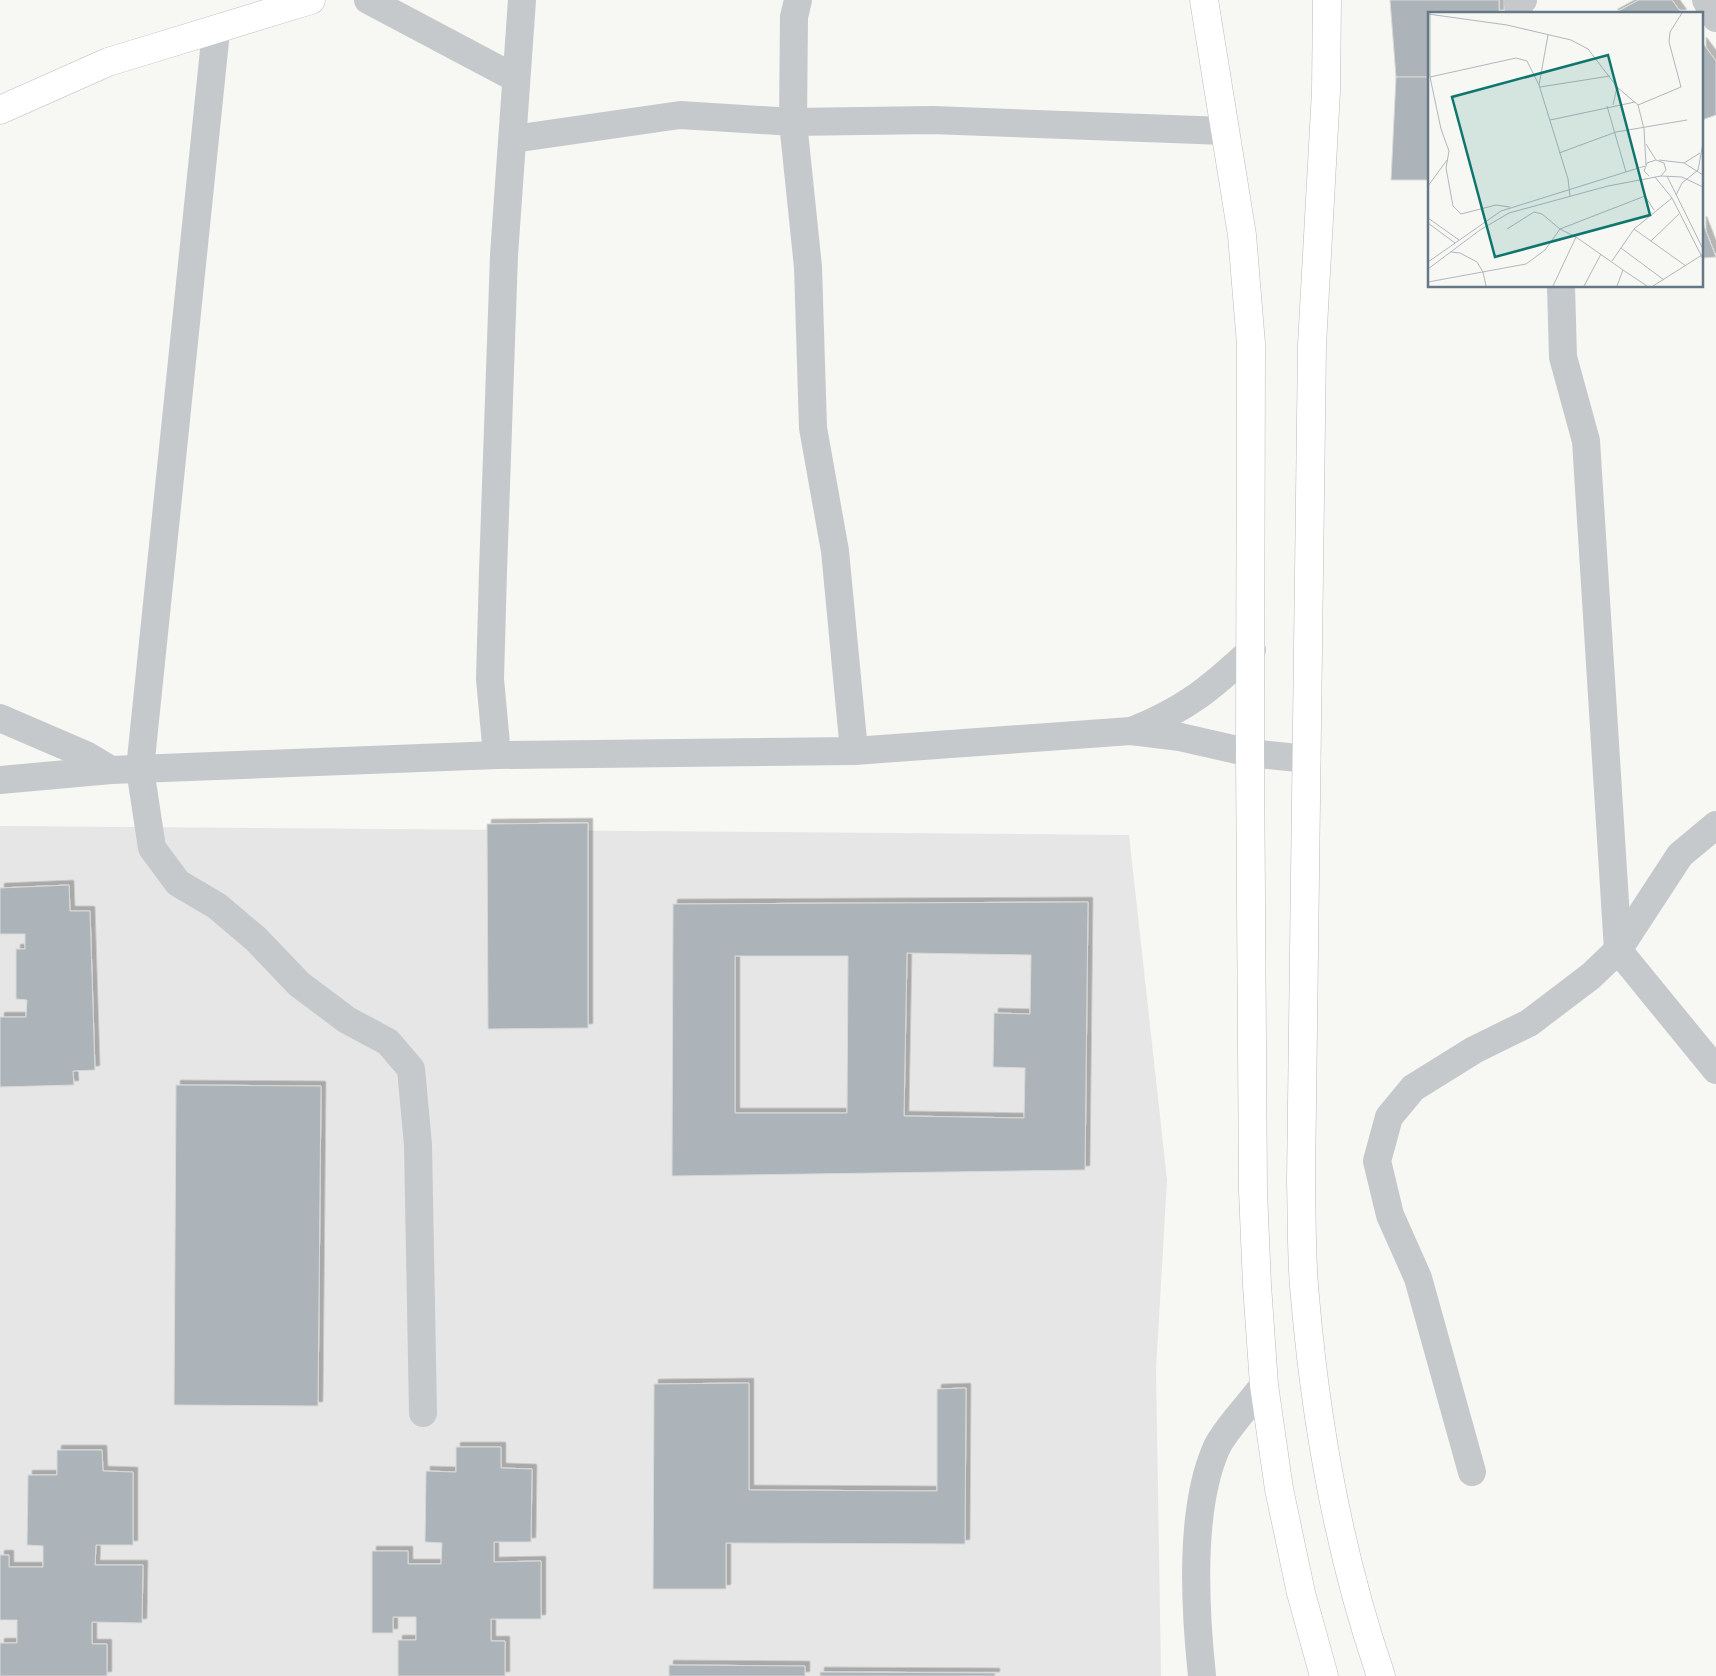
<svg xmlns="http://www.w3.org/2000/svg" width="1716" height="1676" font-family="Cabin,sans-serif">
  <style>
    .built { fill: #e5e6e5 }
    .building { fill: #acb4b9; stroke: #d9d9d7; fill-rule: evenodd; filter: url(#shadow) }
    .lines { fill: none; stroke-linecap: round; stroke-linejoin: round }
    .major-casing { stroke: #b8bcc0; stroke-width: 29 }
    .minor { stroke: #c5c9cc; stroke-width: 28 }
    .major { stroke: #fff; stroke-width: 28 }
    .inset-road { fill: none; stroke: #b0b8be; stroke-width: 1 }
    .view { fill: #0f766e; fill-opacity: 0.15; stroke: #0f766e; stroke-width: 2.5 }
    .inset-edge { fill: none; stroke: #667786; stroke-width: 2.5 }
  </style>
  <defs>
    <filter id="shadow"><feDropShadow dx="4.5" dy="-4.5" stdDeviation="0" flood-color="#0004"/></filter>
  </defs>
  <rect width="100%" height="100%" fill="#f7f7f4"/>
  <polygon class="built" points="0,826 1129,835 1167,1180 1156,1369 1161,1676 0,1676"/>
  <g class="building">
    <polygon points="1390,0 1499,0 1499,14 1430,14 1430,77 1396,77"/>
    <polygon points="1639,0 1672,0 1682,14 1613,14"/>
    <polygon points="1702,42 1716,61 1716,115 1702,120"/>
    <polygon points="1396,77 1430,77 1430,180 1391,180"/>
    <polygon points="1702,221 1716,257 1702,258"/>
    <polygon points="588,823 588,1028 488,1029 487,824"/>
    <polygon points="69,885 70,911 90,911 95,1070 73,1071 74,1085 0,1087 0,1017 26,1017 27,1000 16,999 16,949 25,949 25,934 0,934 0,888"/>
    <path d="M 1088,902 L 1085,1170 L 672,1176 L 673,904 ZM 907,953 L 1031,955 L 1030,1014 L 994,1013 L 993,1067 L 1025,1068 L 1024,1118 L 904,1116 ZM 735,956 L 848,956 L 847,1113 L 735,1113 Z"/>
    <polygon points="176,1085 321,1086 318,1406 174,1405"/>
    <polygon points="749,1383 749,1490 937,1491 937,1389 966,1388 965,1544 726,1543 726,1589 653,1589 654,1384"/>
    <polygon points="456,1447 501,1447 501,1468 532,1469 531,1542 494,1542 494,1562 541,1561 541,1619 491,1619 491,1641 505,1641 505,1676 398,1676 398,1640 416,1640 416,1617 393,1617 393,1633 372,1633 372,1551 408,1551 408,1564 441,1564 442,1543 425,1542 426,1471 456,1472"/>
    <polygon points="57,1450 102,1450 103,1471 133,1472 133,1545 96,1545 95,1565 143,1565 142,1623 92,1622 92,1644 107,1644 107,1676 0,1676 0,1643 17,1643 17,1620 0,1620 0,1555 9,1555 9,1567 43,1567 43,1546 27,1545 28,1475 57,1475"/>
    <polygon points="669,1665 805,1666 805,1676 669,1676"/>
    <polygon points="820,1672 995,1673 995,1676 820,1676"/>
  </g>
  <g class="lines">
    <g class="major-casing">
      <g id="major">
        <polyline points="1204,0 1242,235 1251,344 1250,753 1253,1191 1257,1285 1264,1385 1279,1489 1301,1593 1324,1676"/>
        <path d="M 1327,0 L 1326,91 L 1312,345 L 1301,1180 C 1302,1219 1301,1258 1305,1297 C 1316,1425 1339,1554 1381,1676"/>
        <polyline points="0,110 108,62 311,0"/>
      </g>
    </g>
    <g class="minor">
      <polyline points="368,0 515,78"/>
      <polyline points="798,0 794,17 793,122 808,267 813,428 835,551 854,751"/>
      <polyline points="1706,0 1716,18"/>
      <polyline points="1519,14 1518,3 1523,0"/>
      <polyline points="216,31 140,769 152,848 178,883 217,906 256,939 299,984 347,1020 388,1042 411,1069 418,1145 423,1413"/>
      <polyline points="513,139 680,115 793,122 932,120 1225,131"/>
      <polyline points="1561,286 1563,357 1586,441 1618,950"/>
      <polyline points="0,718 86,755 111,770"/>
      <path d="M 1134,730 C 1186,709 1211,688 1252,650"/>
      <polyline points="497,755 490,679 493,572 504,255 522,0"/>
      <polyline points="0,780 111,770 497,755 854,751 1131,731 1180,737 1250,753 1307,759"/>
      <polyline points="1618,950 1680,855 1716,825"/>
      <polyline points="1472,1472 1418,1278 1390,1215 1377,1161 1389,1117 1413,1088 1474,1050 1529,1023 1591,976 1618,950 1716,1070"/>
      <path d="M 1202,1676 C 1195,1609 1189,1511 1216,1449 C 1223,1432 1252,1401 1264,1385"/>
    </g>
    <use href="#major" class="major"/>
  </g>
  <g transform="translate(1428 12)">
    <rect width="275" height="275" fill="#f7f7f4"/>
    <path class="inset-road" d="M 2,1 L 2,65 L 13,117 L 21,139 L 18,156 L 25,194 L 33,202 L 68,193 L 82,195M 0,2 L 79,13 L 143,28 L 160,37 L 189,75 L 210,93 L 216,117 L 218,153M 2,65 L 88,46 L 99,49 L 111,73 L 140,167 L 142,184M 111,73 L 120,23M 112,75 L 182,64M 185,93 L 189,75M 210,93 L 253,75 L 241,30 L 242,20 L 254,1M 179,94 L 198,160M 122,108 L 207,90M 218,132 L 228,148M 131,141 L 188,120 L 259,108M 231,148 L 256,151 L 275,163M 256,151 L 272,141M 233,164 L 254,165 L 275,175M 239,164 L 275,237M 227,165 L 244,186 L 275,247M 0,174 L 19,148M 248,183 L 254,171 L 270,158 L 275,131M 0,206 L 31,228M 0,211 L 27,231M 132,217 L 217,184 L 226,198M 206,217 L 258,254M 148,225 L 195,258 L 189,274M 223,229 L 251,202M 193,236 L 236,268M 23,240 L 32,241 L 49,250 L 55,260 L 58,274M 184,249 L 206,217 L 244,186M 0,250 L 73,199 L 217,154M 0,257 L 52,218 L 81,201 L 180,174 L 233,164 L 238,158 L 236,151 L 228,148 L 219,151 L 216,159 L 221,164M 195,258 L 219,274M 0,270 L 98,252 L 117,238 L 132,217 L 114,202 L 106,200 L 79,217M 125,274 L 148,225 L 132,217M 156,274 L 173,242M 225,274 L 274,243"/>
    <path class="view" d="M 180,43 L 222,203 L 67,245 L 24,85 Z"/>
    <rect width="275" height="275" class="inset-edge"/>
  </g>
</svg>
